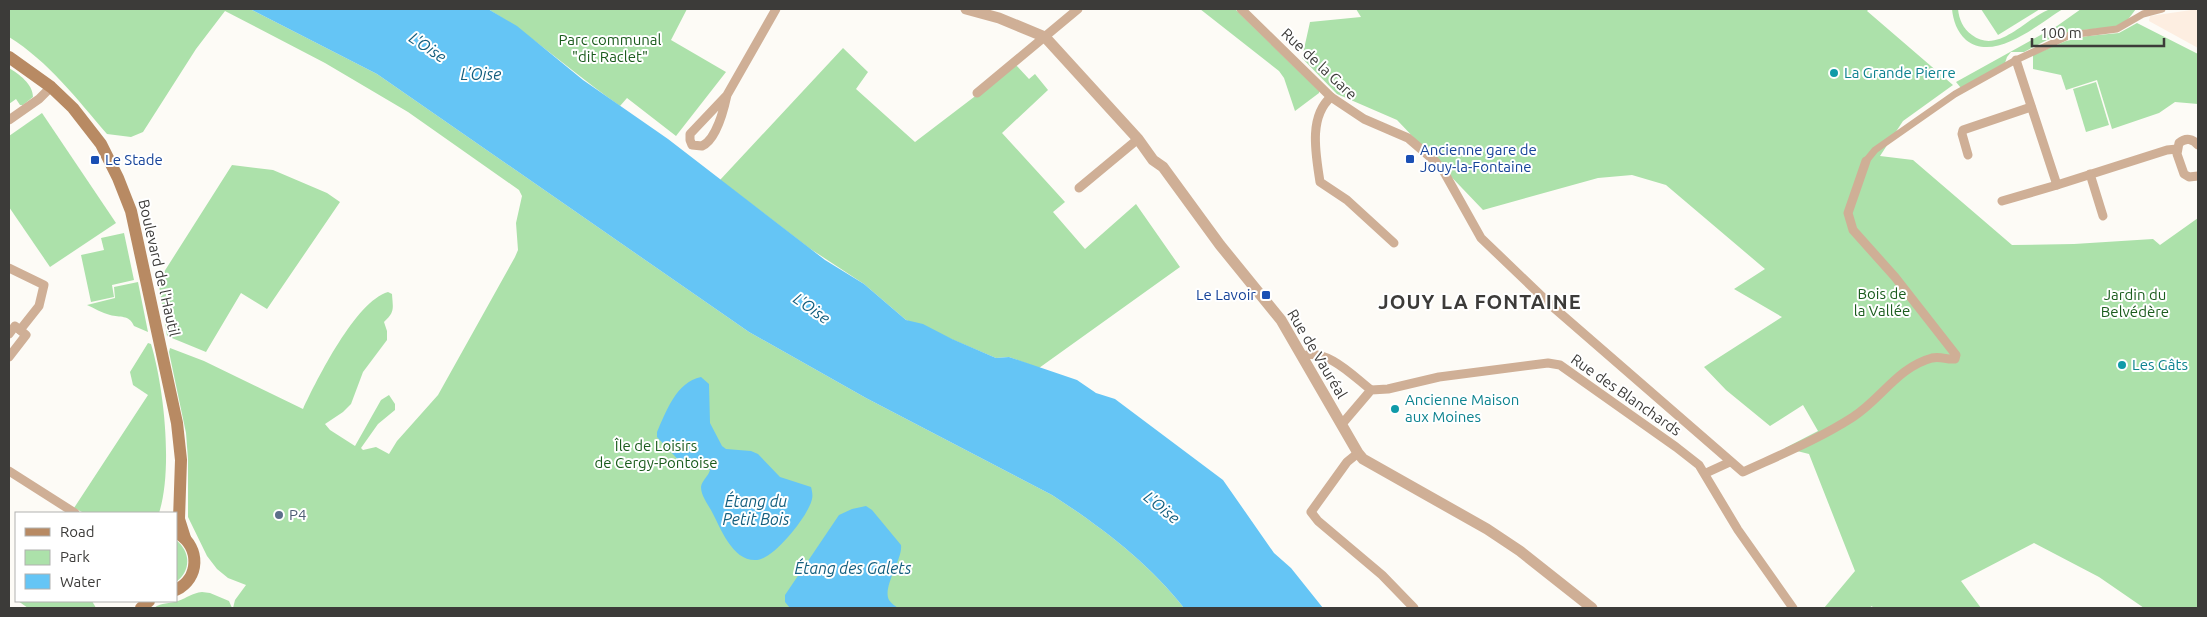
<svg xmlns="http://www.w3.org/2000/svg" width="2207" height="617" font-family="Ubuntu,sans-serif">
  <style>
    .education { fill: #fdeee1 }
    .green { fill: #ace1aa }
    .water { fill: #65c5f5 }
    .lines { fill: none; stroke-linecap: round; stroke-linejoin: round }
    .pedestrian { stroke: #cfaf96; stroke-width: 7 }
    .minor { stroke: #cfaf96; stroke-width: 9 }
    .tertiary { stroke: #cfaf96; stroke-width: 11 }
    .secondary { stroke: #b88a63; stroke-width: 12 }
    .culture-dot { fill: #0f9aa8; stroke: #fff; stroke-width: 2 }
    .transit-dot { fill: #1a4fb4; stroke: #fff; stroke-width: 2 }
    .service-dot { fill: #5c6f8a; stroke: #fff; stroke-width: 2 }
    .labels { text-anchor: middle; stroke-width: 4; stroke-linejoin: round; paint-order: stroke }
    .park-label { font-size: 15px; fill: #1b5c1d; stroke: #fff }
    .street-label { font-size: 15px; fill: #3c3b39; stroke: #fff }
    .culture-label { font-size: 15px; fill: #0d838f; stroke: #fff; text-anchor: start }
    .transit-label { font-size: 15px; fill: #164399; stroke: #fff; text-anchor: start }
    .service-label { font-size: 15px; fill: #4e5e75; stroke: #fff; text-anchor: start }
    .water-label { font-size: 16px; font-style: italic; fill: #135e7e; stroke: #fff }
    .district-label { font-size: 20px; font-weight: bold; letter-spacing: 1px; fill: #3c3b39; stroke: #fff }
  </style>
  <rect width="100%" height="100%" fill="#fdfbf6"/>
  <polygon class="education" points="2198,9 2198,48 2149,21 2150,16"/>
  <g class="green">
    <path d="M 9,9 L 250,9 L 377,74 L 749,332 L 866,398 L 1052,495 C 1100,526 1149,563 1184,608 L 233,608 L 235,600 L 246,585 L 228,578 L 217,569 L 207,556 L 188,517 L 188,459 L 186,433 L 169,352 L 170,348 L 204,361 L 303,409 C 317,379 356,301 388,292 L 392,294 C 393,309 395,312 384,322 L 387,331 L 387,340 L 363,372 L 351,404 L 343,412 L 325,424 L 330,430 L 355,446 L 381,400 L 389,395 L 395,404 L 395,410 L 378,424 L 361,448 L 363,450 L 376,447 L 389,454 L 397,441 L 438,395 L 515,257 L 518,250 L 516,223 L 522,196 L 519,190 L 408,112 L 325,63 L 225,11 L 196,49 L 143,132 L 131,137 L 107,134 C 76,98 49,62 9,37 Z"/>
    <path d="M 488,9 L 687,9 L 671,40 L 726,72 L 676,136 L 627,98 L 620,106 C 575,75 535,37 488,9 Z"/>
    <polygon points="1200,9 1235,9 1319,91 1319,93 1295,111 1284,78 1279,71"/>
    <polygon points="1356,9 1869,9 1867,11 1953,85 1903,121 1880,156 1913,160 2012,245 2074,244 2153,239 2160,245 2198,218 2198,608 2144,608 2099,577 2034,543 1961,581 1981,608 1873,608 1872,606 1869,608 1824,608 1855,571 1809,454 1785,448 1818,431 1803,405 1770,426 1726,390 1704,367 1782,317 1734,289 1765,269 1666,185 1632,175 1598,178 1483,210 1397,120 1337,94 1302,58 1310,22 1361,17"/>
    <path d="M 1952,9 L 1958,9 C 1959,19 1963,29 1972,35 C 1998,55 2025,19 2048,10 C 2052,8 2058,9 2063,9 C 2038,24 1995,63 1966,40 C 1957,32 1953,20 1952,9 Z"/>
    <polygon points="1981,9 2040,9 1998,35"/>
    <polygon points="2081,9 2136,9 2126,22 2114,27 2073,31 2047,40 2024,52 2011,52 2007,57 2005,63 1961,88 1956,82 2057,26"/>
    <polygon points="2137,23 2198,54 2198,104 2175,102 2159,113 2112,129 2097,80 2066,90 2061,75 2033,69 2033,55 2066,41 2088,36 2119,33"/>
    <polygon points="843,48 868,72 856,89 915,142 1016,65 1029,79 1035,74 1048,90 1002,133 1065,202 1053,212 1085,249 1136,204 1180,267 1039,368 1009,357 996,358 906,320 864,284 809,248 720,180"/>
    <path d="M 9,68 C 19,74 33,84 33,97 L 23,105 L 20,105 L 16,99 L 9,104 Z"/>
    <polygon points="2096,82 2109,125 2086,132 2073,89"/>
    <polygon points="42,113 116,223 50,267 9,207 9,136"/>
    <polygon points="232,165 273,170 327,193 340,202 267,309 241,293 206,352 167,336 158,279 164,272"/>
    <polygon points="124,233 134,280 112,285 114,297 91,302 81,255 104,250 101,238"/>
    <path d="M 138,282 L 148,332 L 134,326 C 129,314 120,318 110,315 C 102,313 94,308 87,305 L 115,298 L 114,287 Z"/>
    <path d="M 148,343 L 151,344 C 164,387 173,470 159,513 L 84,513 L 74,508 L 148,395 L 133,385 L 130,372 Z"/>
    <path d="M 176,540 C 191,552 191,571 176,582 Z"/>
    <path d="M 202,592 L 210,593 L 229,601 L 232,608 L 154,608 C 162,602 169,604 178,601 C 187,598 192,593 202,592 Z"/>
    <polygon points="18,601 92,601 96,608 28,608"/>
  </g>
  <g class="water">
    <path d="M 250,9 L 488,9 L 517,26 L 583,80 L 668,139 L 825,260 L 864,284 L 906,320 L 923,324 L 952,339 L 996,358 L 1009,357 L 1077,380 L 1096,393 L 1115,399 L 1223,480 L 1274,553 L 1291,568 L 1323,608 L 1184,608 C 1149,563 1100,526 1052,495 L 866,398 L 749,332 L 377,74 Z"/>
    <path d="M 701,377 L 709,384 L 710,423 L 722,446 L 726,449 L 751,451 L 758,454 L 780,477 L 811,487 C 812,491 813,495 812,499 C 809,515 774,559 757,560 C 733,562 721,529 712,512 C 708,504 701,496 701,487 C 702,480 708,477 710,470 C 702,459 695,465 683,465 L 657,437 L 657,432 C 666,412 676,382 701,377 Z"/>
    <path d="M 866,506 L 872,510 L 901,545 C 903,559 882,587 889,600 C 891,603 895,606 898,608 L 790,608 L 785,602 L 785,595 L 839,515 L 852,509 Z"/>
  </g>
  <g class="lines">
    <polyline class="pedestrian" points="1866,161 1875,150 1955,94 2016,60 2070,35 2117,29 2143,14 2162,9"/>
    <g class="minor">
      <path d="M 1241,9 L 1331,97 L 1364,119 L 1408,138 L 1436,162 L 1444,172 L 1481,238 L 1553,307 L 1743,472 C 1780,455 1819,439 1853,417 C 1881,399 1898,367 1932,358 C 1941,356 1947,360 1955,359 L 1956,355 L 1895,277 L 1853,230 L 1848,213 L 1866,161"/>
      <polyline points="2016,60 2057,185 2167,150 2177,149"/>
      <polyline points="977,93 1078,9"/>
      <path d="M 727,95 C 724,109 716,140 702,146 L 692,145 L 690,140 L 690,134 L 727,95 L 776,9"/>
      <path d="M 1331,97 C 1308,117 1316,155 1320,182 L 1347,200 L 1394,243"/>
      <polyline points="9,120 39,99 51,87"/>
      <path d="M 2198,145 C 2193,139 2186,137 2179,143 L 2177,154 L 2184,174 L 2189,177 L 2198,176"/>
      <polyline points="1968,155 1962,134 1963,130 2031,107"/>
      <polyline points="2090,174 2103,216"/>
      <polyline points="1079,188 1138,139"/>
      <polyline points="2002,201 2057,185"/>
      <polyline points="9,268 44,285 39,306 20,330 26,335 9,357"/>
      <polyline points="9,334 15,326 20,330"/>
      <path d="M 1303,356 C 1327,348 1353,376 1371,390"/>
      <polyline points="1342,424 1371,390 1388,389 1439,377 1548,363 1560,365 1676,447 1699,465 1738,530 1793,608"/>
      <polyline points="1358,453 1347,462 1311,512 1318,521 1382,575 1414,608"/>
      <polyline points="9,471 75,513"/>
      <polyline points="1706,473 1730,462"/>
    </g>
    <polyline class="tertiary" points="966,9 999,18 1045,37 1138,139 1153,160 1163,167 1220,245 1281,320 1358,453 1363,459 1487,529 1520,551 1592,608"/>
    <g class="secondary">
      <polyline points="9,57 51,87 73,108 101,144 118,178 131,211 177,423 181,460 179,519 185,538"/>
      <path d="M 176,590 C 200,578 200,548 179,534"/>
      <polyline points="141,608 149,601"/>
    </g>
  </g>
  <g class="culture-dot">
    <circle cx="1834" cy="73" r="5"/>
    <circle cx="2122" cy="365" r="5"/>
    <circle cx="1395" cy="409" r="5"/>
  </g>
  <g class="transit-dot">
    <rect x="1405" y="154" width="10" height="10" rx="2.5"/>
    <rect x="90" y="155" width="10" height="10" rx="2.5"/>
    <rect x="1261" y="290" width="10" height="10" rx="2.5"/>
  </g>
  <circle class="service-dot" cx="279" cy="515" r="5"/>
  <g class="labels">
    <g class="park-label">
      <text x="610" y="45">Parc communal<tspan x="610" dy="17">"dit Raclet"</tspan></text>
      <text x="1882" y="299">Bois de<tspan x="1882" dy="17">la Vallée</tspan></text>
      <text x="2135" y="300">Jardin du<tspan x="2135" dy="17">Belvédère</tspan></text>
      <text x="656" y="451">Île de Loisirs<tspan x="656" dy="17">de Cergy-Pontoise</tspan></text>
    </g>
    <g class="street-label">
      <text transform="translate(1319 64) rotate(43)" y="5">Rue de la Gare</text>
      <text transform="translate(159 268) rotate(77)" y="5">Boulevard de l'Hautil</text>
      <text transform="translate(1317 354) rotate(59)" y="5">Rue de Vauréal</text>
      <text transform="translate(1626 395) rotate(35)" y="5">Rue des Blanchards</text>
    </g>
    <g class="culture-label">
      <text x="1844" y="78">La Grande Pierre</text>
      <text x="2132" y="370">Les Gâts</text>
      <text x="1405" y="405">Ancienne Maison<tspan x="1405" dy="17">aux Moines</tspan></text>
    </g>
    <g class="transit-label">
      <text x="1420" y="155">Ancienne gare de<tspan x="1420" dy="17">Jouy-la-Fontaine</tspan></text>
      <text x="105" y="165">Le Stade</text>
      <text x="1256" y="300" text-anchor="end">Le Lavoir</text>
    </g>
    <g class="service-label">
      <text x="289" y="520">P4</text>
    </g>
    <g class="water-label">
      <text transform="translate(428 47) rotate(34)" y="6">L'Oise</text>
      <text x="481" y="80">L’Oise</text>
      <text transform="translate(812 308) rotate(35)" y="6">L'Oise</text>
      <text x="756" y="507">Étang du<tspan x="756" dy="18">Petit Bois</tspan></text>
      <text transform="translate(1162 507) rotate(39)" y="6">L'Oise</text>
      <text x="853" y="574">Étang des Galets</text>
    </g>
    <g class="district-label">
      <text x="1480" y="309">JOUY LA FONTAINE</text>
    </g>
  </g>
  <rect width="2207" height="617" fill="none" stroke="#3c3b39" stroke-width="20"/>
  <rect x="15" y="512" width="162" height="90" fill="#ffffff" stroke="#b1b1b0"/>
  <rect x="25" y="528" width="25" height="8" fill="#b88a63" stroke="#b1b1b0"/>
  <text x="60" y="537" font-size="15" fill="#3c3b39">Road</text>
  <rect x="25" y="550" width="25" height="15" fill="#ace1aa" stroke="#b1b1b0"/>
  <text x="60" y="562" font-size="15" fill="#3c3b39">Park</text>
  <rect x="25" y="574" width="25" height="15" fill="#65c5f5" stroke="#b1b1b0"/>
  <text x="60" y="587" font-size="15" fill="#3c3b39">Water</text>
  <path d="M2032 38v8h132v-8" fill="none" stroke="#3c3b39" stroke-width="2.5"/>
  <text x="2040" y="38" font-size="15" fill="#3c3b39" stroke="#ffffff" stroke-width="4" paint-order="stroke">100 m</text>
</svg>
